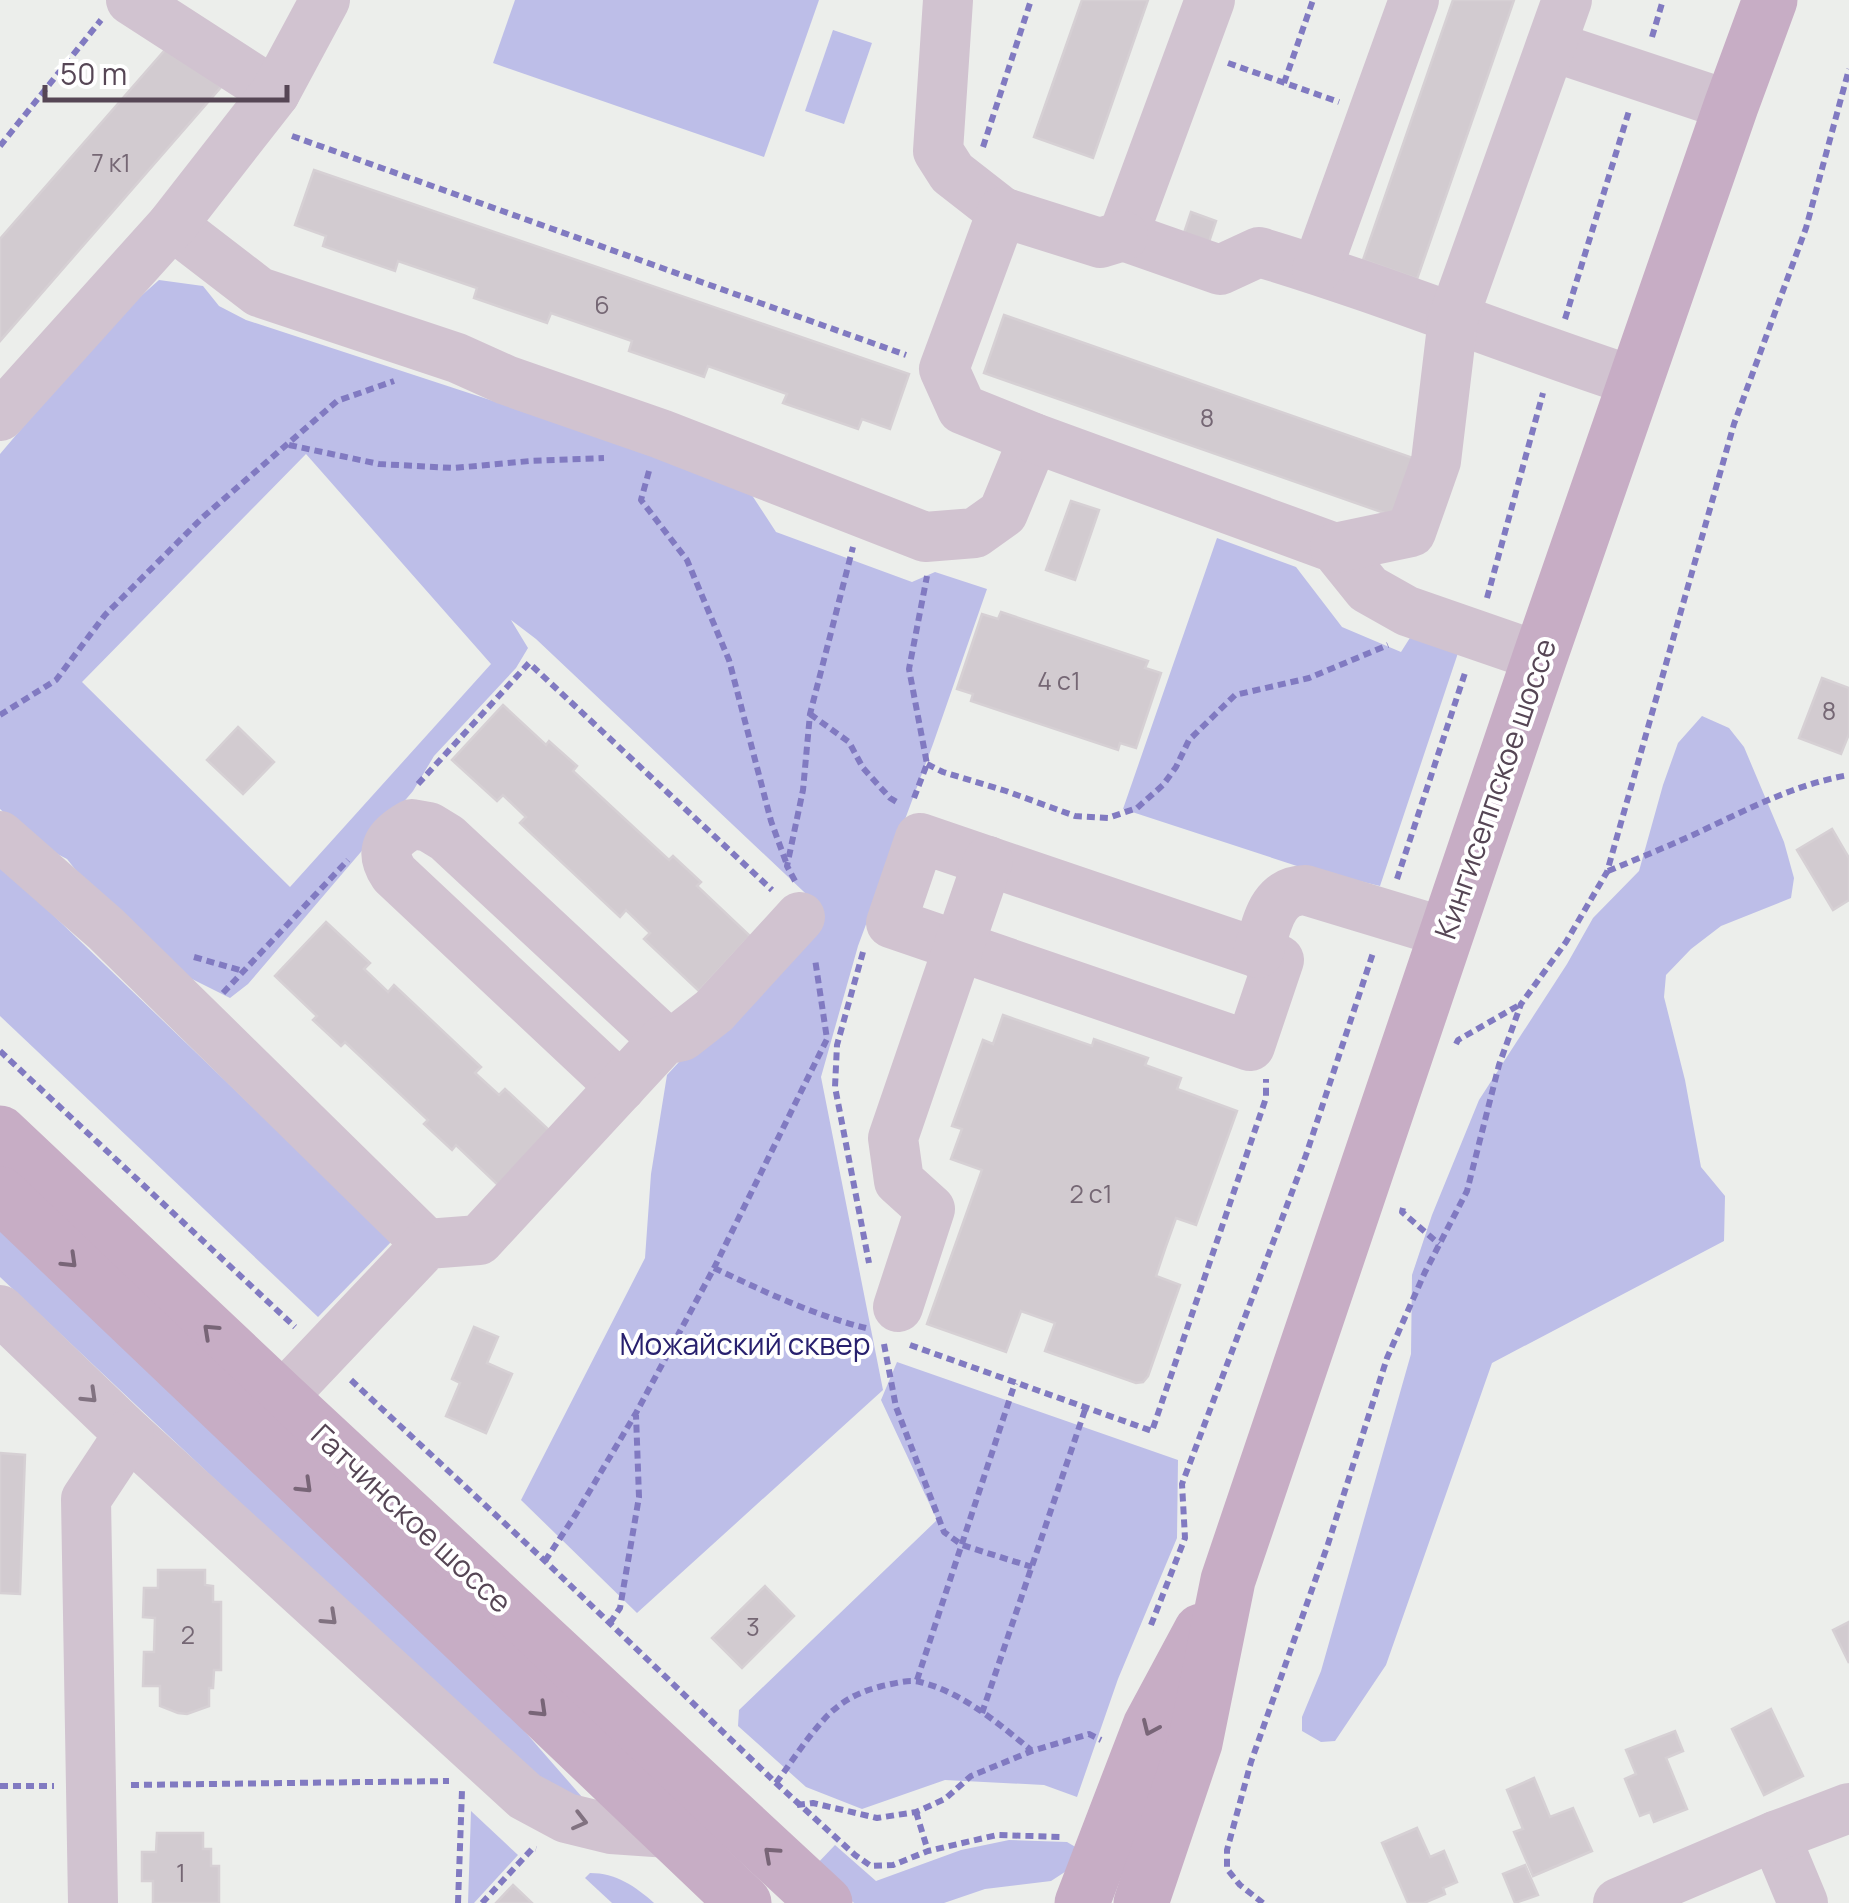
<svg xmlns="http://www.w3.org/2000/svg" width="1849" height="1903" font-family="Manrope,sans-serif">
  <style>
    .green { fill: #bdbee8; fill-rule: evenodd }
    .building { fill: #d2cbd0; stroke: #d6d0d4; stroke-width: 2.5 }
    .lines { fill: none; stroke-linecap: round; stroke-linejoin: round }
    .path { stroke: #817ac1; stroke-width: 6; stroke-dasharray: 8 5; stroke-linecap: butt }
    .minor { stroke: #d1c3d0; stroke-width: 50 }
    .major { stroke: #c7adc5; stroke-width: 55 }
    .oneway { stroke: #786577 }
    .oneway2 { stroke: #817280 }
    .labels { text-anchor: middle; stroke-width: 8; stroke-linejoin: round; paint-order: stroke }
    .number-label { font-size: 25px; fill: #756774 }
    .street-label { font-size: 30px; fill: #564655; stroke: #fff }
    .park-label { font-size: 30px; fill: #28206e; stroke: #fff }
  </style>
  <rect width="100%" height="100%" fill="#eceeeb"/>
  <g class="green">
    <polygon points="515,0 819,0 764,157 493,63"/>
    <polygon points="833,30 872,43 844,124 805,111"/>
    <path d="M 159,280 L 203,286 L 219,306 L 246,320 L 744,483 L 776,532 L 912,582 L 935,572 L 987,589 L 933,744 L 858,946 L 821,1077 L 883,1390 L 637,1613 L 521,1500 L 645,1258 L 651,1174 L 667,1075 L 821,908 L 536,639 L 511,620 L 528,648 L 516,668 L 434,756 L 413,791 L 248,984 L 230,998 L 182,974 L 94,893 L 67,859 L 38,844 L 0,809 L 0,454 L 113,321 ZM 306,454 L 491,664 L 290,887 L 82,682 Z"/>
    <polygon points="1217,538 1296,567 1342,627 1401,652 1413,633 1458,653 1380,886 1300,867 1123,809"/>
    <polygon points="1702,716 1729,728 1744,747 1784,842 1794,878 1791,898 1721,926 1691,949 1666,975 1664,997 1685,1080 1701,1167 1725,1196 1724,1241 1492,1363 1386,1665 1335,1741 1321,1742 1302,1731 1302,1717 1321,1671 1411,1354 1412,1275 1432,1215 1479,1100 1567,964 1593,918 1639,871 1663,785 1678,743"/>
    <polygon points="0,864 392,1241 318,1317 0,1016"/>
    <polygon points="0,1230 500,1703 582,1797 542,1787 0,1277"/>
    <polygon points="897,1362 1178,1460 1177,1538 1118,1679 1077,1797 1044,1785 945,1780 862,1809 806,1787 738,1726 739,1710 937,1520 881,1400"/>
    <polygon points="471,1811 518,1855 474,1903 468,1903"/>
    <polygon points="1009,1840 1067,1842 1084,1852 1071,1868 1051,1881 985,1889 944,1903 854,1903 814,1867 835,1845 876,1881 961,1850"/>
    <path d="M 590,1873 C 616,1873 635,1886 654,1903 L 612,1903 L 585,1878 Z"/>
  </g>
  <g class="building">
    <polygon points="1082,0 1148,0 1093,158 1034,137"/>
    <polygon points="1453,0 1514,0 1417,279 1363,260"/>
    <polygon points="171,43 221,87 0,341 0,239"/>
    <polygon points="314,170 909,374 890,429 862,419 858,429 783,403 787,394 708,366 704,377 629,351 632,341 551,313 547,323 474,298 477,288 398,261 395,271 323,246 326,236 295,225"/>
    <polygon points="1191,212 1216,221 1208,245 1183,236"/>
    <polygon points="1004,315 1430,464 1410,522 984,373"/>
    <polygon points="1071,501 1099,510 1075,580 1046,570"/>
    <polygon points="1001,612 1148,661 1145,668 1161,673 1136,748 1120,743 1118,750 971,701 973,694 957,689 982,614 998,619"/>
    <polygon points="1822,678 1849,688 1849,734 1841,754 1799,738"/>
    <polygon points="503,705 546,745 549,741 577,766 573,771 669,860 673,856 701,882 697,886 750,936 699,991 644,939 650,933 626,910 620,917 520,823 526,817 503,795 497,801 452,760"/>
    <polygon points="238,727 274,762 243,794 207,760"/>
    <polygon points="1832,829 1849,858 1849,900 1833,910 1797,850"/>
    <polygon points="326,922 370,963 364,969 388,992 394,985 481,1067 475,1073 499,1095 505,1089 549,1130 498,1185 456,1145 452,1150 424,1124 428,1120 345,1042 341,1046 313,1020 317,1016 275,976"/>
    <polygon points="1003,1015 1092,1046 1094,1039 1148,1058 1145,1065 1181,1078 1177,1089 1237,1111 1196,1225 1176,1218 1166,1246 1156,1276 1180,1285 1148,1376 1143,1382 1136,1383 1045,1351 1055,1323 1021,1311 1006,1352 927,1324 982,1170 951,1159 962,1129 952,1126 983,1040 993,1044"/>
    <polygon points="474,1327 498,1337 487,1363 512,1374 486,1433 446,1416 460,1383 452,1379"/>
    <polygon points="0,1453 25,1455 20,1594 0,1593"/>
    <polygon points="158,1570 205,1570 205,1585 213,1586 213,1602 221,1602 221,1670 214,1670 213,1688 209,1688 209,1706 187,1714 178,1713 160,1706 160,1686 143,1686 144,1652 154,1652 155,1618 143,1617 144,1588 158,1588"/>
    <polygon points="765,1586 794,1616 742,1668 712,1638"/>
    <polygon points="1849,1622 1849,1663 1833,1630"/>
    <polygon points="1771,1709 1803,1776 1764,1795 1732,1729"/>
    <polygon points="1675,1731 1683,1751 1666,1758 1687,1809 1654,1822 1650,1812 1640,1816 1625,1779 1636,1774 1626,1750"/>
    <polygon points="1534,1778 1550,1817 1573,1808 1592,1851 1533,1876 1514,1832 1523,1829 1507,1790"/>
    <polygon points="1417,1828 1430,1857 1444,1851 1457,1882 1443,1888 1445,1894 1424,1903 1408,1903 1382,1843"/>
    <polygon points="157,1833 203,1833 203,1849 211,1849 211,1866 219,1866 219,1903 153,1903 153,1881 142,1881 142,1852 156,1852"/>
    <polygon points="1525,1865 1538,1895 1515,1903 1503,1874"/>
    <polygon points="513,1885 532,1903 496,1903"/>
  </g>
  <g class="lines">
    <g class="path">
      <polyline points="1652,37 1663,0"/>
      <polyline points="1228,63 1339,102"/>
      <polyline points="1284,83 1313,0"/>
      <polyline points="292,136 906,355"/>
      <polyline points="0,146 101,20"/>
      <polyline points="983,147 1031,0"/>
      <polyline points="1565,319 1629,111"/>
      <polyline points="289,445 379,464 454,468 530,461 604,458"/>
      <polyline points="649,471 641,500 687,560 729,660 771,821 787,865"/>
      <polyline points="1487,598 1543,393"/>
      <polyline points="810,714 849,742 863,768 890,798 900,804"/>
      <polyline points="0,715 56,680 105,615 202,518 337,401 394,381"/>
      <polyline points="927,764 943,772 1006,791 1075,816 1108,818 1137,808 1163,785 1176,767 1189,740 1235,695 1309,678 1388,645"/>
      <polyline points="418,784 529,663 772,890"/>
      <polyline points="914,798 927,764 909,669 927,576"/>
      <path d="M 1608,871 C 1637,859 1666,847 1695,834 C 1744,811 1795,784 1849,775"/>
      <polyline points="1397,879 1465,673"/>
      <polyline points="795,881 787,866 803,790 810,714 853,547"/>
      <polyline points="863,952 837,1045 835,1087 869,1263"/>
      <polyline points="194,957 243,971"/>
      <polyline points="223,993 348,860"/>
      <polyline points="1456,1044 1458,1040 1521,1004"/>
      <polyline points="0,1051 295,1327"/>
      <polyline points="1403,1208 1402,1212 1439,1244"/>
      <path d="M 714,1268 C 763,1291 813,1315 866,1328"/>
      <polyline points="884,1344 896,1407 944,1532 962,1545 1032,1567"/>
      <polyline points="910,1345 1152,1431 1266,1098 1266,1079"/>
      <polyline points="351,1380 545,1561 776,1783 855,1855 871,1866 893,1865 928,1851 997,1835 1062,1837"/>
      <polyline points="545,1561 576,1514 636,1413 714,1268 827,1039 815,959"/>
      <polyline points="610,1623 620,1608 639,1497 636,1415"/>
      <polyline points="1151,1625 1185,1538 1182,1484 1306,1155 1373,953"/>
      <polyline points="917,1680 1015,1383"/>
      <polyline points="982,1713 1086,1407"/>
      <path d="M 776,1783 C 793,1760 808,1736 828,1715 C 845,1699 859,1692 882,1686 C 893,1684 908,1679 920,1682 C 962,1692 999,1724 1031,1750"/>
      <polyline points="131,1785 449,1781"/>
      <polyline points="0,1786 54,1786"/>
      <polyline points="797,1805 813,1803 877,1818 916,1812 945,1799 971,1776 1032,1751 1089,1734 1101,1740"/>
      <polyline points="916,1812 928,1851"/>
      <polyline points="458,1903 462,1790"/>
      <polyline points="482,1903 533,1848 536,1849"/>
      <polyline points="1263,1903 1240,1885 1227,1869 1227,1850 1251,1762 1328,1544 1387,1358 1425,1272 1467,1191 1499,1065 1521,1004 1566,942 1607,872 1734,424 1806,228 1849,69"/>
    </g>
    <g class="minor">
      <polyline points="131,0 275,93"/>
      <polyline points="948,0 938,151 952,173 1002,212"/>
      <path d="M 1210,0 L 1123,236 L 1220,270 L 1259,252 C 1386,290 1510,341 1636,382"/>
      <polyline points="1551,46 1731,106"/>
      <polyline points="172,225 259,292 457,358 506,380 661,434 925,537 975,533 1003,513 1034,438"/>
      <polyline points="1123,236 1100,243 1002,212 944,369 962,409 1034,438 1335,548 1368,589 1407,611 1540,657"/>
      <polyline points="1317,269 1414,0"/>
      <polyline points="0,416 172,225 275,93 325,0"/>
      <polyline points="1335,548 1411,532 1436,461 1453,319 1567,0"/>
      <polyline points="0,836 106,929 427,1244"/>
      <polygon points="920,838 1279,960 1250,1046 891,923"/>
      <path d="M 1258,953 C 1267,926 1270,891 1305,890 L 1447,933"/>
      <path d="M 621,1087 L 394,874 C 378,850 389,837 412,824 L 429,827 L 447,838 L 664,1040"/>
      <polyline points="898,1307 930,1209 899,1181 893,1138 988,861"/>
      <polyline points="0,1310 129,1434 525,1796 566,1818 611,1829 669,1833"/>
      <polyline points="281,1398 427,1244 479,1240 664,1040 682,1036 714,1011 800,917"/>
      <polyline points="1775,1836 1803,1903"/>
      <polyline points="93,1903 86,1499 129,1434"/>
      <polyline points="1618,1903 1775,1836 1849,1808"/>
    </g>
    <g class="major">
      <polyline points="0,1133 281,1398 825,1903"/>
      <polyline points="0,1194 744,1903"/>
      <polyline points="1082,1903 1150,1726 1201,1631"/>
      <polyline points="1141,1903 1195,1743 1228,1580 1540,657 1731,106 1770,0"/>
    </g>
  </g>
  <defs><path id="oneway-chevron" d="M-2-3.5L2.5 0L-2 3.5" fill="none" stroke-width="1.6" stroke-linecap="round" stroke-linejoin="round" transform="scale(2.5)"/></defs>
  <g class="oneway">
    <use href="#oneway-chevron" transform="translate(70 1261) rotate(44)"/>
    <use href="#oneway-chevron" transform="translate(210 1331) rotate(-137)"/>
    <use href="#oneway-chevron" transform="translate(305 1486) rotate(44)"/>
    <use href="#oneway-chevron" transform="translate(540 1710) rotate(44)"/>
    <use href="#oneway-chevron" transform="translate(1150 1728) rotate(114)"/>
    <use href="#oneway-chevron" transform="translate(771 1854) rotate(-138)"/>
  </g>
  <g class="oneway2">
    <use href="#oneway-chevron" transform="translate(90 1396) rotate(44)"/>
    <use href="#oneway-chevron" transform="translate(330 1618) rotate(43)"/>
    <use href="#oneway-chevron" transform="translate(580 1821) rotate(14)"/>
  </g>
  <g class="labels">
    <g class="number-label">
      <text x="111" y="172">7 к1</text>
      <text x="602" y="314">6</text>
      <text x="1207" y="427">8</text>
      <text x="1059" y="690">4 с1</text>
      <text x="1829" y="720">8</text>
      <text x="1091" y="1203">2 с1</text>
      <text x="753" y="1636">3</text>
      <text x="188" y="1644">2</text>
      <text x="181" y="1882">1</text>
    </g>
    <g class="street-label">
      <text transform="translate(1496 789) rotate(-71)" y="10">Кингисеппское шоссе</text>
      <text transform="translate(411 1519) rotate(43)" y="10">Гатчинское шоссе</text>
    </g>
    <g class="park-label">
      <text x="745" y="1355">Можайский сквер</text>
    </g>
  </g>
  <path d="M45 85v15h242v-15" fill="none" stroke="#564655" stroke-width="5"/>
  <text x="60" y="85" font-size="30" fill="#564655" stroke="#ffffff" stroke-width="8" paint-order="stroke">50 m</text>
</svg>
